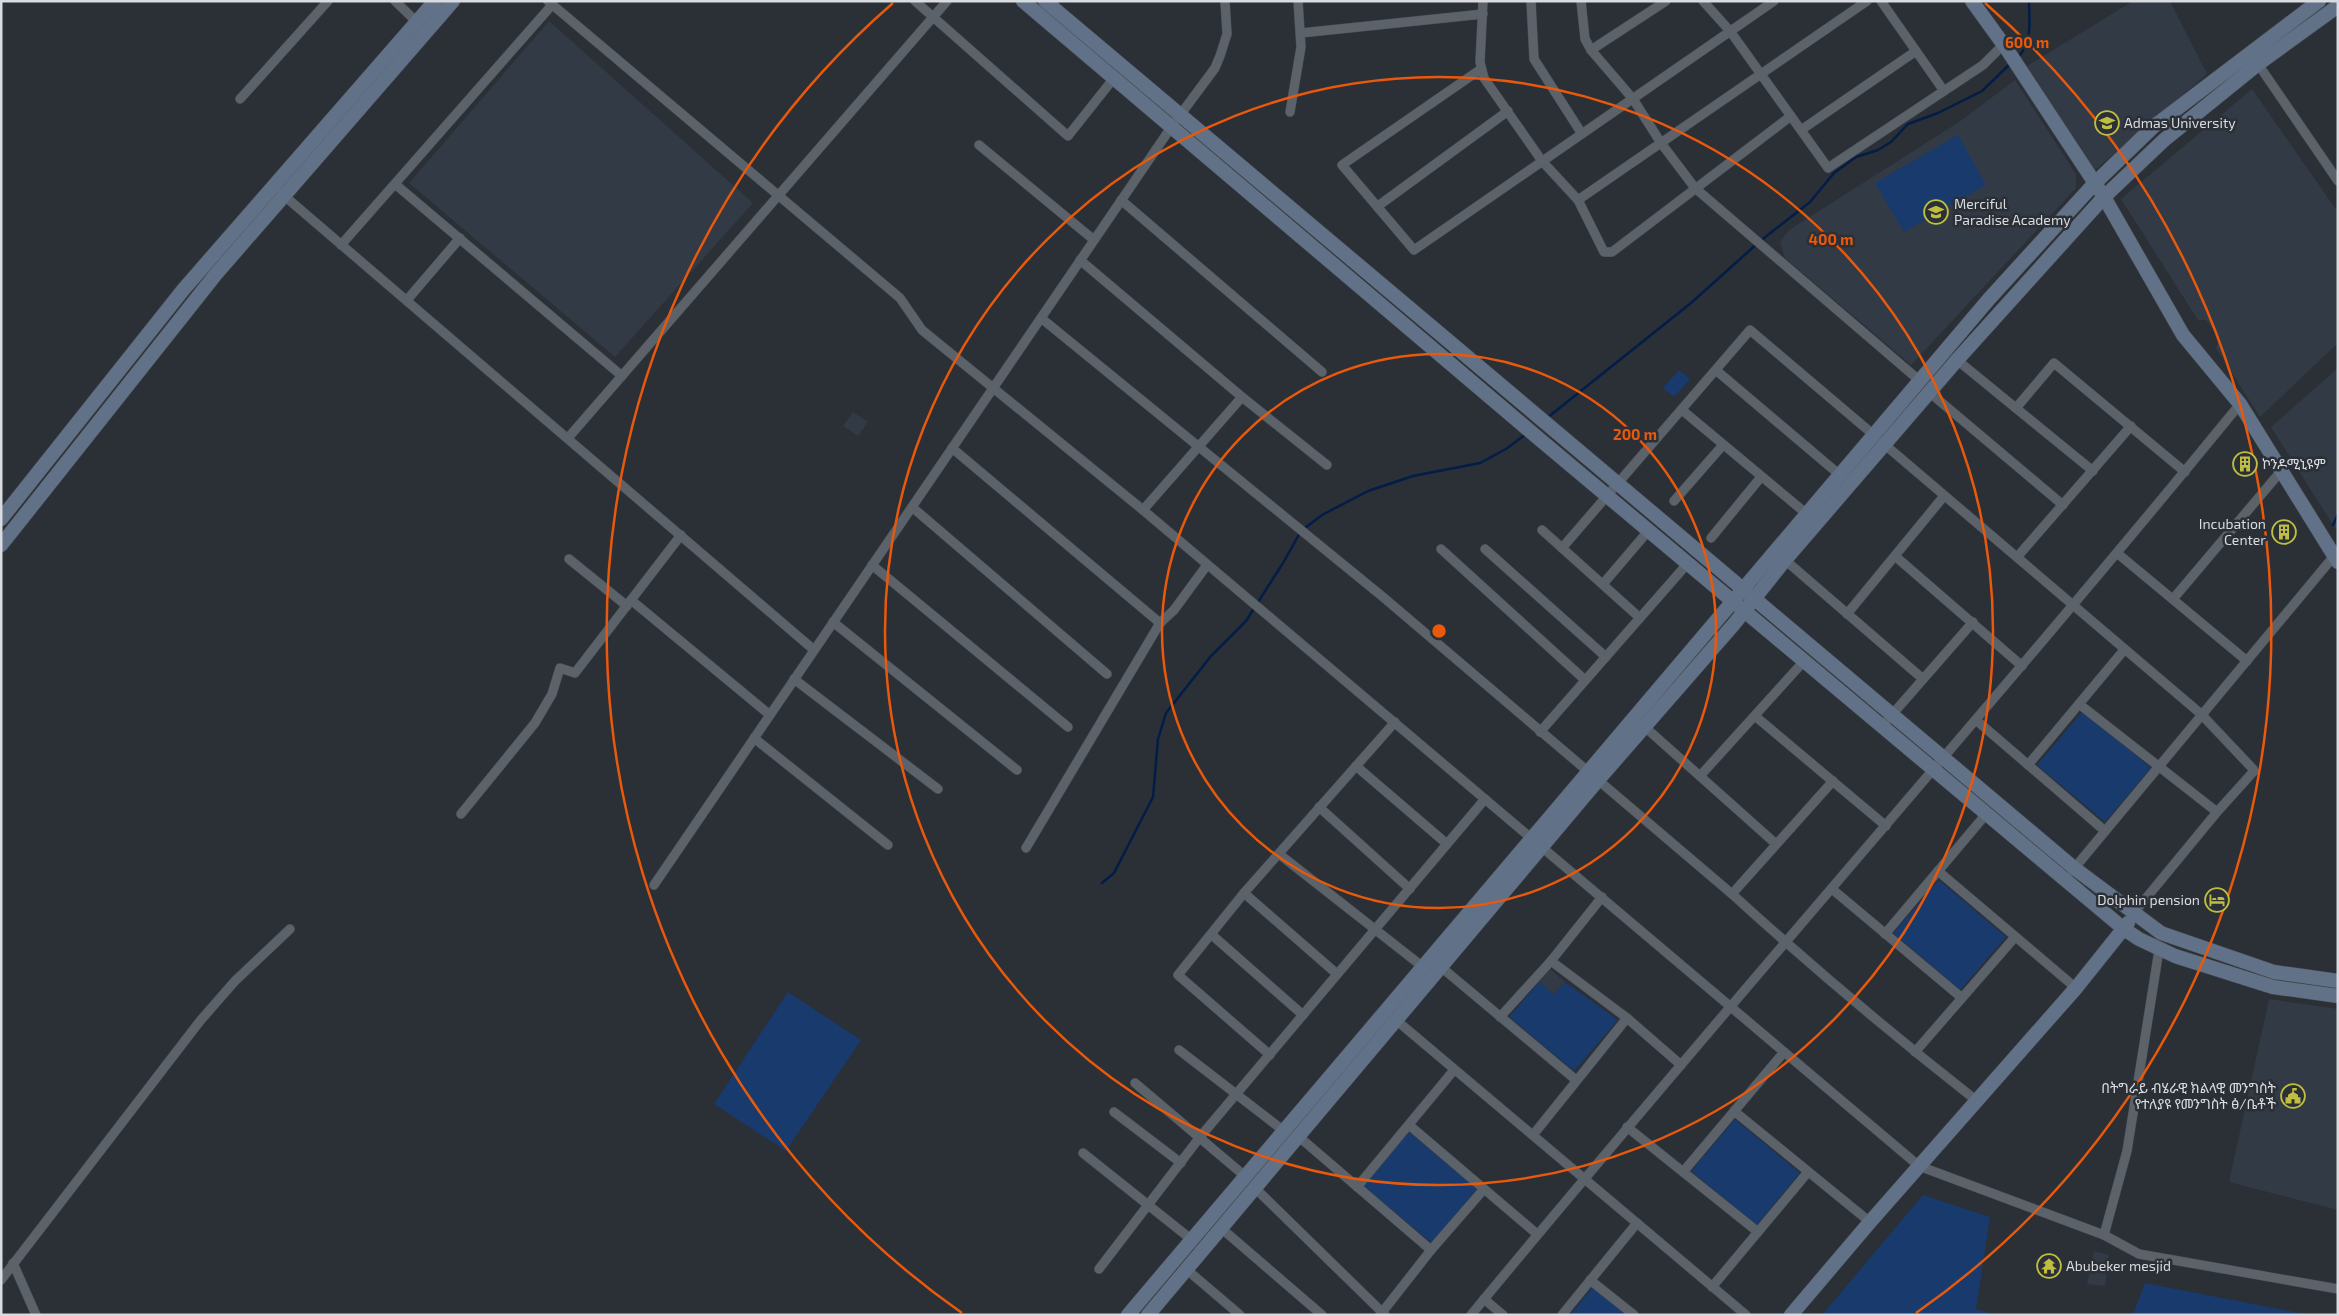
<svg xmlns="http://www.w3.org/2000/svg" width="2339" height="1316" font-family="'Exo 2','Noto Sans Ethiopic',sans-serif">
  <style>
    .built { fill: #323a46 }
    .green { fill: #183a6d }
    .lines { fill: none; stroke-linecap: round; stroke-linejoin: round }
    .stream { stroke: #021d47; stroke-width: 2.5 }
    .street-casing { stroke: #464a4f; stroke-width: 10 }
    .secondary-casing { stroke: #464a4f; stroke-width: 15 }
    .street { stroke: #5c6269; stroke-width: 9 }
    .secondary { stroke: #617187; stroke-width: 14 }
    .ring { fill: none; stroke: #e8590c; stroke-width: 2.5 }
    .labels { text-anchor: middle; stroke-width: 5; stroke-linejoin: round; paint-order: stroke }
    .poi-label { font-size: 14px; fill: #d8dbdf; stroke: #2b2f36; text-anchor: start }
    .centre { fill: #e8590c; stroke: #2b2f36; stroke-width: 2.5 }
    .ring-label { font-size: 15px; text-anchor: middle; font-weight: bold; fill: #e8590c; stroke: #2b2f36; stroke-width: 5; stroke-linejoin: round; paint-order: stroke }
  </style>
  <rect width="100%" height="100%" fill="#2b2f36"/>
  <g class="built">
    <polygon points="2133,1 2170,1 2207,74 2094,171 2027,66"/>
    <polygon points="549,21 753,203 615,357 409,183"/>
    <polygon points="2015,80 2076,174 2076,188 1911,365 1785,258 1780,242 1789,230 1959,122"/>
    <polygon points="2252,89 2338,212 2338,343 2260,417 2216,348 2219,337 2206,320 2198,320 2121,199"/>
    <polygon points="2338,368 2338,533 2271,427"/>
    <polygon points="853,412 868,422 858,436 843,426"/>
    <polygon points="1550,969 1565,982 1554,995 1539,982"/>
    <polygon points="2269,999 2338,1009 2338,1210 2229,1182"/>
    <polygon points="2094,1251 2109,1255 2105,1286 2087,1284"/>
  </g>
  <g class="green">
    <polygon points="1958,135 1986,185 1904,232 1875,183"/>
    <polygon points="1679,370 1690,379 1674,397 1663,388"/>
    <polygon points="2083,711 2151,768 2105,822 2037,765"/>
    <polygon points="1939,880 2006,937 1960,990 1893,933"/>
    <polygon points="1539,982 1554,995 1565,982 1618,1020 1574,1071 1509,1017"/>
    <polygon points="788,992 861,1040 786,1151 714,1104"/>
    <polygon points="1735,1119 1800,1173 1757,1225 1691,1171"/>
    <polygon points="1409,1132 1477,1189 1432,1243 1363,1186"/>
    <polygon points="1923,1195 1990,1217 1976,1309 1997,1315 1822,1315"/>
    <polygon points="2145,1283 2310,1315 2127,1315 2134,1312"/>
    <polygon points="1593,1287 1626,1315 1570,1315"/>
  </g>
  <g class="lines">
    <g class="stream">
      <path d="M 2018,57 C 2033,42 2029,21 2029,1"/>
      <polyline points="1547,418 1691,303 1759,242 1810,202 1834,173 1856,157 1878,150 1891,142 1908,124 1938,113 1982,91 2010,64"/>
      <polyline points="2333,525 2338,514"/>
      <polyline points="1102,883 1114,873 1153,797 1158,739 1166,713 1211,656 1246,621 1283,563 1301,531 1322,515 1368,491 1413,476 1480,463 1506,449 1526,434"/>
    </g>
    <g class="street-casing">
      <g id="street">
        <polyline points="395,1 420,25"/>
        <polyline points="548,1 900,298 922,330 1143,510 1919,1166 2104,1235 2139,1254 2338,1289"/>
        <polyline points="915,1 1068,136 1114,78"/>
        <polyline points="1483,1 1480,62 1484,78 1542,161 1578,200 1604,252 1612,252 1791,116"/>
        <polyline points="1531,1 1534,59 1582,134"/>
        <polyline points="1581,1 1585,39 1591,50 1633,99 1661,143 1695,188 1920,381"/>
        <polyline points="1703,1 1730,31 1828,168 1983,65 2003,45"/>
        <polyline points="1881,1 1944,91"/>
        <polyline points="1301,33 1483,14"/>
        <polyline points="1591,50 1666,1"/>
        <polyline points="2258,64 2338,181"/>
        <polyline points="1481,69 1342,165 1414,250 1774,1"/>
        <polyline points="240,99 328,1"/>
        <polyline points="1290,112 1301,47 1298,1"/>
        <polyline points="1801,130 1916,51"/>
        <polyline points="979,145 1094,240"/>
        <polyline points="395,184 622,376"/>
        <polyline points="281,193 814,650"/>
        <polyline points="1121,200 1322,372"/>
        <polyline points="1578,200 1867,1"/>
        <polyline points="1378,206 1508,111"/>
        <polyline points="341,245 552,5"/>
        <polyline points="1080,260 1242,397 1327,465"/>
        <polyline points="407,300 460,238"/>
        <path d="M 1041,318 L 1383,597 L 1732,894 C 1811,966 1893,1035 1977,1101"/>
        <polyline points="1957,360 2093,471"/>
        <polyline points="1717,371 1841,476"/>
        <polyline points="1929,392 2063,505"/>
        <polyline points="2016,408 2054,363 2185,472"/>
        <polyline points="1682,410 1808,515"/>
        <polyline points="568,438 947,1"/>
        <polyline points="1884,444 2201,714 2253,769 2254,771 2217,812 2133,914"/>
        <polyline points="952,448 1160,623"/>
        <polyline points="1674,501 1723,445"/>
        <polyline points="912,507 1107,674"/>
        <polyline points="1143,510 1242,397"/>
        <polyline points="1542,530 1640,618"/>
        <polyline points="1711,538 1761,477"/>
        <polyline points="1562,548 1750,330 1875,436"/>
        <polyline points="1441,549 1585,680"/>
        <polyline points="1485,549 1606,657"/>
        <polyline points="2117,553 2247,661"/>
        <polyline points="1895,556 2022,666"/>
        <polyline points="2018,556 2131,426"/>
        <polyline points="569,559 627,606"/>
        <polyline points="1785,560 1923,679"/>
        <polyline points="872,565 1068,727"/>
        <polyline points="1603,584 1649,530"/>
        <polyline points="2173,599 2282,470"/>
        <polyline points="631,600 770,715"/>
        <polyline points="1847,614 1944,496"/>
        <polyline points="833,622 1017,770"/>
        <polyline points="794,679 938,789"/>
        <polyline points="2079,704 2217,812"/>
        <polyline points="1755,716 1886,826"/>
        <polyline points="1976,720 2105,831"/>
        <polyline points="1883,725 1973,622"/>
        <polyline points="1646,728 1776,844"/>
        <polyline points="1540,732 1688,563"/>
        <polyline points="754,738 888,845"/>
        <polyline points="2028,765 2124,650"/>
        <polyline points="1356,766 1447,844"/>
        <polyline points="1700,776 1805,660"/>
        <polyline points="1319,807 1410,889"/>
        <polyline points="461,814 535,723 552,694 560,668 575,673 681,535"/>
        <polyline points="1026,848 1160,623 1174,610 1207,565"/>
        <polyline points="1279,854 1423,967"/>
        <polyline points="1938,871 2076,988"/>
        <polyline points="2072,871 2334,556"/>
        <polyline points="654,885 1172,126 1215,68 1220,56 1227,34 1225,1"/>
        <polyline points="1832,889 1962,998"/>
        <polyline points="1244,893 1337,974"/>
        <polyline points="1732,894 1833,781"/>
        <polyline points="1885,934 1987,813"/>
        <polyline points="1212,935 1303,1015"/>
        <polyline points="1551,961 1627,1018 1681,1065"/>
        <polyline points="1441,967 1576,1080"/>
        <polyline points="1500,1017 1551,961 1602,897"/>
        <polyline points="1396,1020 1746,1315"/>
        <polyline points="1179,1050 1284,1131"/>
        <polyline points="1915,1052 2015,937"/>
        <polyline points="1270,1055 1178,975 1244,893 1395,722"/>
        <polyline points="1135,1083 1246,1177"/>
        <polyline points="1734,1111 1870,1222"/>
        <polyline points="1114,1112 1181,1163"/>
        <polyline points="1409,1125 1537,1234"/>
        <polyline points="1627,1127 1758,1232"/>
        <polyline points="1533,1135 1627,1018"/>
        <polyline points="1298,1136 1431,1250"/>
        <polyline points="1083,1153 1192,1240"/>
        <polyline points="1683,1172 1784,1052"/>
        <polyline points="1254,1187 1385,1315"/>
        <polyline points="1357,1187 1454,1070"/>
        <polyline points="1221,1228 1322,1315"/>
        <polyline points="2104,1235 2127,1151 2159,950"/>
        <polyline points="13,1263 36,1315"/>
        <polyline points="1099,1269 1200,1137 1485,799"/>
        <polyline points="1186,1269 1240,1315"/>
        <polyline points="1,1280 200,1021 235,981 290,929"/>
        <polyline points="1590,1280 1634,1315"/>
        <polyline points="1712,1287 1808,1172"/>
        <polyline points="1484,1299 1503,1315"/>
        <polyline points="1380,1315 1431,1250 1484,1189"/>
        <path d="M 1471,1315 C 1724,1008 1989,711 2240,404"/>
        <polyline points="1562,1315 1637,1223"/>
      </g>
    </g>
    <g class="secondary-casing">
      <g id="secondary">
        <polyline points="1023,1 1544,443 2124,929 2139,939 2175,956 2273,987 2338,996"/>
        <polyline points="1045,1 2074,868 2161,933 2274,972 2338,981"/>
        <polyline points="1972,1 2006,48 2104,197 2183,335 2240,404 2338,562"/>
        <polyline points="1,519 183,290 435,1"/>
        <polyline points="1,545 216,274 453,1"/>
        <polyline points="1128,1315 1989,299 2094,184 2153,127 2319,1"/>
        <polyline points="1148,1315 1598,780 1734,624 1785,560 1957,360 2104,197 2164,140 2258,64 2338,6"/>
        <polyline points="1791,1315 1870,1222 2076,988 2128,923"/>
      </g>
    </g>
    <use href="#street" class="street"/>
    <use href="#secondary" class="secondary"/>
  </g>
  <g class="ring">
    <circle cx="1439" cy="631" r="277"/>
    <circle cx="1439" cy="631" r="554"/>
    <path d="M962 1313A832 832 0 0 1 893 3M1985 3A832 832 0 0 1 1916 1313"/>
  </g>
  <defs>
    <g id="university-ring" transform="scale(1.25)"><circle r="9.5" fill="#2b2f36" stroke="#c0be41" stroke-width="1.5"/><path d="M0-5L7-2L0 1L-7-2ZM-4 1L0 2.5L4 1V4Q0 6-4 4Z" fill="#c0be41"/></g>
    <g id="school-ring" transform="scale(1.25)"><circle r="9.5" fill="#2b2f36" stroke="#c0be41" stroke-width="1.5"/><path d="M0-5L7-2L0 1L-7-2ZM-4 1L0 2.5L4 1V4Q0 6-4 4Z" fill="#c0be41"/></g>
    <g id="building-ring" transform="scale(1.25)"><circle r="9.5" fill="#2b2f36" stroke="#c0be41" stroke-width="1.5"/><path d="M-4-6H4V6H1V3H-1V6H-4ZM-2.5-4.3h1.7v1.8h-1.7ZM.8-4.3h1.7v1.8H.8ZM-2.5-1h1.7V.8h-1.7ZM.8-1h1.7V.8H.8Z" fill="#c0be41"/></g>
    <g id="hotel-ring" transform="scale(1.25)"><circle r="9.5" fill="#2b2f36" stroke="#c0be41" stroke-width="1.5"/><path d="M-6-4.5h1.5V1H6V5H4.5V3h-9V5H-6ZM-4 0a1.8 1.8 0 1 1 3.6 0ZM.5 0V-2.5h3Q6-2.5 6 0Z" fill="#c0be41"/></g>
    <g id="civic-ring" transform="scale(1.25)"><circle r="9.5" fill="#2b2f36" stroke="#c0be41" stroke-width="1.5"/><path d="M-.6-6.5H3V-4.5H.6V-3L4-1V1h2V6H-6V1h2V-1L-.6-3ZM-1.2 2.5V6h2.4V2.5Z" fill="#c0be41"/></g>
    <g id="temple-ring" transform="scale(1.25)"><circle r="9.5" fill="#2b2f36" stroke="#c0be41" stroke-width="1.5"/><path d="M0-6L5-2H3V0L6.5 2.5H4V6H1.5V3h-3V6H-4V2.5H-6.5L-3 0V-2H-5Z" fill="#c0be41"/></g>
  </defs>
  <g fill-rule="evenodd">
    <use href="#university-ring" x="2107" y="123"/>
    <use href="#school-ring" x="1936" y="212"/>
    <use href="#building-ring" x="2245" y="464"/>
    <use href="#building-ring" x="2284" y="532"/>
    <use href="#hotel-ring" x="2217" y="900"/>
    <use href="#civic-ring" x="2293" y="1096"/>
    <use href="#temple-ring" x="2049" y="1266"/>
  </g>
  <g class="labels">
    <g class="poi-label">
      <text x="2124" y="128">Admas University</text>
      <text x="1954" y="209">Merciful<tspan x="1954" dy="16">Paradise Academy</tspan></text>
      <text x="2262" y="469">ኮንዶሚኒዩም</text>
      <text x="2266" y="529" text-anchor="end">Incubation<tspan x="2266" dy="16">Center</tspan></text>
      <text x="2200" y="905" text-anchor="end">Dolphin pension</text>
      <text x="2276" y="1093" text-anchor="end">በትግራይ ብሄራዊ ክልላዊ መንግስት<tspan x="2276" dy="16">የተለያዩ የመንግስት ፅ/ቤቶች</tspan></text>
      <text x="2066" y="1271">Abubeker mesjid</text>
    </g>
  </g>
  <circle cx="1439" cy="631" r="8" class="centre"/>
  <g class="ring-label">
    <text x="2027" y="48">600 m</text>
    <text x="1831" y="245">400 m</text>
    <text x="1635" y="440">200 m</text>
  </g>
  <rect width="2339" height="1316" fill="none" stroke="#d8dbdf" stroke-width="5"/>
</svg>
